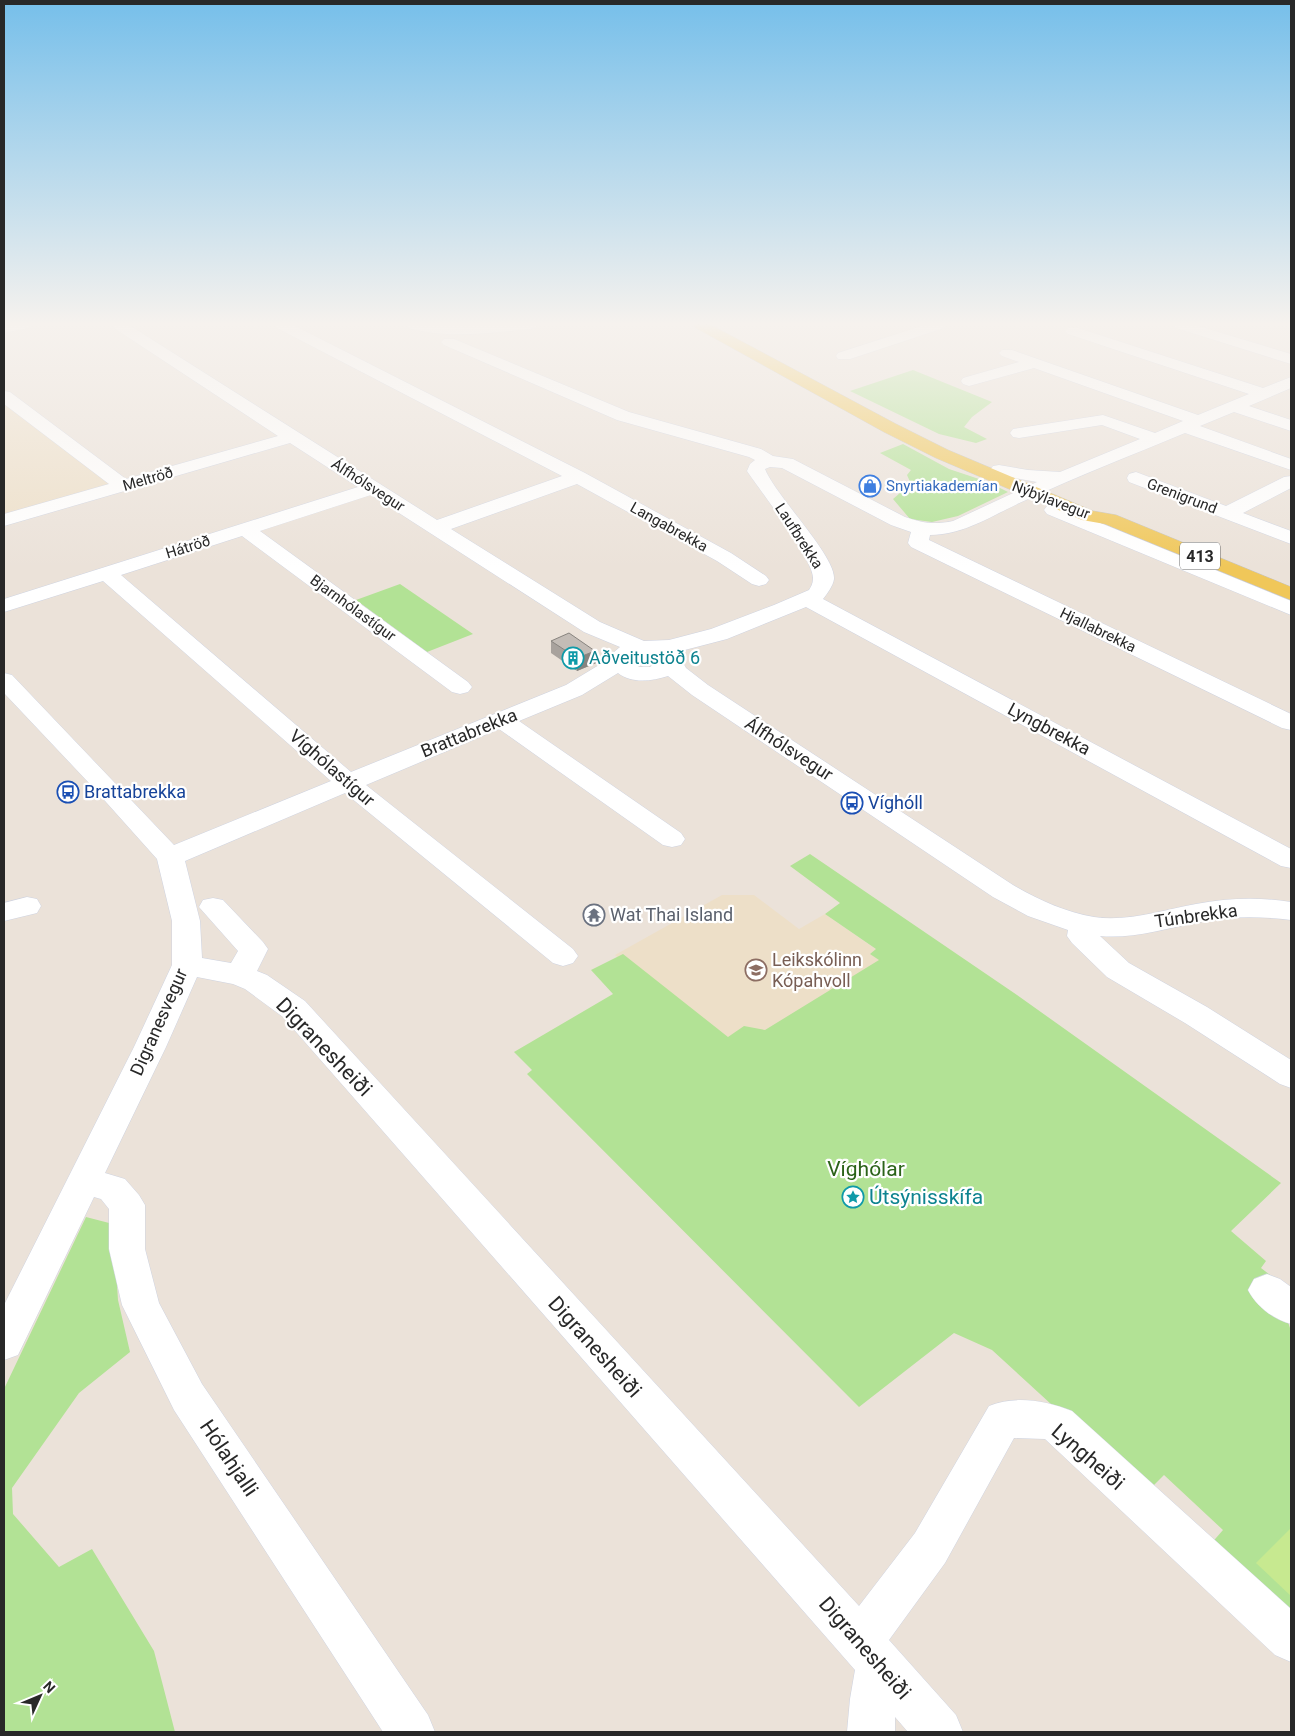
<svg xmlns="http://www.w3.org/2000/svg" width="1295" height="1736" font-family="Roboto,sans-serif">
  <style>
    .education { fill: #eddfc8 }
    .green { fill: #b2e295 }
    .pitch { fill: #c7e990 }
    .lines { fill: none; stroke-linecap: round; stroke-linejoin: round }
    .minor-casing { stroke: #ced3e1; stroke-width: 1 }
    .major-casing { stroke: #c3c3c3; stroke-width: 1 }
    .minor { fill: #fff; fill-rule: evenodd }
    .major { fill: #f0c759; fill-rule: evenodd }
    .wall { fill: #a8a29d }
    .shaded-wall { fill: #88847f }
    .building { fill: #c3bcb6; stroke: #88847f }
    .labels { text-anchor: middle; stroke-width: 4.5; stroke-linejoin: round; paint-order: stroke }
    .far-street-label { font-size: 15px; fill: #282828; stroke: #fff }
    .far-shop-label { font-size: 15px; fill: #366cbe; stroke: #fff; text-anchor: start }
    .shield { fill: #fff; stroke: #686868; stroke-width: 1 }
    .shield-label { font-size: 16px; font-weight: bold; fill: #282828 }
    .culture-label { font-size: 18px; fill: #0d838f; stroke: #fff; text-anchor: start }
    .street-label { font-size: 18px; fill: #282828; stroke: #fff }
    .transit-label { font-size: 18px; fill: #164399; stroke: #fff; text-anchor: start }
    .worship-label { font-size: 18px; fill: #5b616d; stroke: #fff; text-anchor: start }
    .education-label { font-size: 18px; fill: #785e54; stroke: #fff; text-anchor: start }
    .near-street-label { font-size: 21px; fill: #282828; stroke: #fff }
    .near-park-label { font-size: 21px; fill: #2b6319; stroke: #fff }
    .near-culture-label { font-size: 21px; fill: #0d838f; stroke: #fff; text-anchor: start }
  </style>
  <rect width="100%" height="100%" fill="#ebe2d9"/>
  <g class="education">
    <polygon points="4,399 117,486 4,518"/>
    <polygon points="722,895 754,895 799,929 825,914 877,950 871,954 887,965 789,1034 728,1037 644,980 615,955"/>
  </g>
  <g class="green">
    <polygon points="913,370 992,402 972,417 964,427 987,439 976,443 939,434 850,391"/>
    <polygon points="903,444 949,469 988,482 1008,492 958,516 932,522 910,519 893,499 900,493 920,491 911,484 907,475 911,470 880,453"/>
    <polygon points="400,584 473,634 427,652 356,600"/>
    <polygon points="810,854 1017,995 1281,1183 1231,1231 1266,1261 1261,1268 1291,1291 1291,1311 1286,1316 1291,1331 1291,1623 1209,1546 1223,1530 1164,1475 1147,1492 992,1350 954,1333 859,1407 527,1074 532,1070 514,1052 613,994 591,970 623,954 728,1037 744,1026 765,1030 879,960 870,954 876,949 825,914 840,903 790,866"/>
    <polygon points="86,1217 113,1224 118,1300 130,1352 79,1393 12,1488 13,1514 59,1567 92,1549 154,1651 175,1732 4,1732 4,1389"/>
  </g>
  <polygon class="pitch" points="1291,1528 1291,1596 1256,1563"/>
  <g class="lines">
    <g class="minor-casing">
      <g id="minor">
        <polygon points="4,325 30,325 28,328 4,333"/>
        <path d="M 112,325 L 129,325 L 437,520 L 562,476 L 277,328 L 275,325 L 293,325 L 585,473 L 731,553 L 766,576 L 769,580 L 766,584 L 759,586 L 752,584 L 717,561 L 577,484 L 451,529 L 600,622 L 644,641 L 669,640 L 711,629 L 774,605 L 809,590 C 811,587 813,583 813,579 C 815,561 759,489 747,471 L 750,464 L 755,460 L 749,457 L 617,420 L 444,345 L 441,342 L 444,339 L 454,339 L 629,412 L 761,449 L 773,456 L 793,459 L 905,517 C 922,523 935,525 953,521 L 1037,482 L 993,474 L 990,470 L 993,466 L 999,465 L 1028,470 L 1060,472 L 1140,439 L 1102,425 L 1019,438 L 1013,437 L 1010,433 L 1013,429 L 1103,415 L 1155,433 L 1183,421 L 1034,368 L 969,386 L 963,384 L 961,381 L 963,378 L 1019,362 L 1002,356 L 999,353 L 1002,350 L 1012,350 L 1198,415 L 1249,394 L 1068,334 L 1065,331 L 1068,328 L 1078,328 L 1263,388 L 1291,377 L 1291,388 L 1249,406 L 1291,420 L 1291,431 L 1234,412 L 1200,426 L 1291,459 L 1291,470 L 1185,433 C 1132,455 1078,476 1026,500 C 994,514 965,535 930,535 L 929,540 L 1291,714 L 1291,730 L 1282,728 L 911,547 L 908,543 L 911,532 L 891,525 L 782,468 L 770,467 L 765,469 C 775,495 836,556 834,579 C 833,586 827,594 823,599 L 1291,849 L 1291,868 L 1281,866 L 806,607 L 727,639 L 677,652 L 686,668 L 708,685 L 1013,885 C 1039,900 1065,912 1094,917 C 1128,922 1163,910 1196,904 C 1228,898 1259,897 1291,902 L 1291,920 C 1259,916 1227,916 1195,923 C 1164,929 1132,939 1100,936 L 1129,963 L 1207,1007 L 1291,1060 L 1291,1088 L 1280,1084 L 1185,1023 L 1107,977 L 1072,943 L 1067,936 L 1068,930 L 1028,916 L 993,897 L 692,695 L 668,676 C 652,681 632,684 618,673 L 582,695 L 519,721 L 681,833 L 685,839 L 681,845 L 672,847 L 663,845 L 499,729 L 366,785 L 573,949 L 578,956 L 573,963 L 563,966 L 553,963 L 345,793 L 185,861 L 200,921 L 202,958 L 231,963 L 238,951 L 199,907 L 203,900 L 213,898 L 223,900 L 263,942 L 268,949 L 257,971 L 267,975 L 305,1001 L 859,1606 L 915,1533 L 989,1406 C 1016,1395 1046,1401 1072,1411 L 1291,1609 L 1291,1662 L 1275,1655 L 1045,1439 L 1014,1438 L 945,1563 L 889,1640 L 956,1715 L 963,1732 L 908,1732 L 895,1717 L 895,1732 L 847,1732 L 850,1699 L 855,1670 L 283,1017 L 245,989 L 233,984 L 197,977 L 166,1047 L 105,1173 L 125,1179 L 139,1195 L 145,1205 L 145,1249 L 159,1303 L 202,1384 L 428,1715 L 435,1732 L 383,1732 L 174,1410 L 122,1305 L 109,1249 L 109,1209 L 101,1199 L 94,1197 L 18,1355 L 4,1360 L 4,1305 L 134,1047 L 172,965 L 172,921 L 157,859 L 89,783 L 4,693 L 4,673 L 12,675 L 174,845 L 331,781 L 103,581 L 4,612 L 4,599 L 358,487 L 290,443 L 4,526 L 4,514 L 109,484 L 4,404 L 4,391 L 10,392 L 126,479 L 278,436 L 114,328 ZM 371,495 L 584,632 L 620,647 L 599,665 L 566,685 L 351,772 L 121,575 L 242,536 L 452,692 L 460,694 L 468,692 L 472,687 L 468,682 L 260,531 ZM 640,654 L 652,654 L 660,660 L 650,667 L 639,667 L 631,659 Z"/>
        <path d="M 406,325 L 456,326 L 537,325 L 535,328 L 530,329 C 488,333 449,339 408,328 Z"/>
        <polygon points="925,325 946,325 944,328 850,359 838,359 836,356 838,353"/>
        <polygon points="1174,325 1195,325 1291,354 1291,364 1176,328"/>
        <polygon points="1136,472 1226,506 1284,477 1291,476 1291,488 1243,513 1291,531 1291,544 1129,482 1127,478 1129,474"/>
        <polygon points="1054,504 1291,601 1291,615 1047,514 1044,510 1047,506"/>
        <polygon points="27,897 37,899 41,906 37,913 4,921 4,903"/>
        <path d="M 1267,1274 L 1280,1279 L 1291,1287 L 1291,1324 C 1273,1319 1257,1307 1248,1290 L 1254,1279 Z"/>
      </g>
    </g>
    <g class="major-casing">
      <polygon id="major" points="694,325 711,325 896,424 948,450 1093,511 1116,515 1291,587 1291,600 1105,524 1082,520 936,458 884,432 696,328"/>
    </g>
    <use href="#minor" class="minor"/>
    <use href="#major" class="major"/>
  </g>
  <polygon class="wall" points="551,641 595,651 596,663 577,671 551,653"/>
  <polygon class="shaded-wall" points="595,651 596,663 577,671 577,658"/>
  <polygon class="building" points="569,633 595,651 577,658 551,641"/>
  <linearGradient id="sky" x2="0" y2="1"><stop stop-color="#76bfea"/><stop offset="0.57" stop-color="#f6f2ee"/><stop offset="1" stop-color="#f6f2ee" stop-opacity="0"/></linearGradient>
  <rect width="1295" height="568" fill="url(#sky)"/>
  <defs>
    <g id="shop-ring" transform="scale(1.125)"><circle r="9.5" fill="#fff" stroke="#3f7fe0" stroke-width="1.5"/><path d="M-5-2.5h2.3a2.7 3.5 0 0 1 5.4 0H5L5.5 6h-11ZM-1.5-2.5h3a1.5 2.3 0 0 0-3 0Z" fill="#3f7fe0"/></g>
    <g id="building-ring" transform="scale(1.125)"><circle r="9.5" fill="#fff" stroke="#0f9aa8" stroke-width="1.5"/><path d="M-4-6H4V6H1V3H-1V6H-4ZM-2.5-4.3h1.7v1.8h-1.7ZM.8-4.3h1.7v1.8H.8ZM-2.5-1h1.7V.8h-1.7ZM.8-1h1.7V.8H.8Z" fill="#0f9aa8"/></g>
    <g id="bus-ring" transform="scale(1.125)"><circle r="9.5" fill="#fff" stroke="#1a4fb4" stroke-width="1.5"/><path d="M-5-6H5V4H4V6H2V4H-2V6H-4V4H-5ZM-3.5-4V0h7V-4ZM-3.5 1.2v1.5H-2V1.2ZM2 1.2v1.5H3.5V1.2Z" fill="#1a4fb4"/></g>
    <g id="temple-ring" transform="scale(1.125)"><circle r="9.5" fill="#fff" stroke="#6b7280" stroke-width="1.5"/><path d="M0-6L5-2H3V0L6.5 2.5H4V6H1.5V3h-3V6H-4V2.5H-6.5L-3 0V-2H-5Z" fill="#6b7280"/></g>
    <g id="school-ring" transform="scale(1.125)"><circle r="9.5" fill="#fff" stroke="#8d6e63" stroke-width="1.5"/><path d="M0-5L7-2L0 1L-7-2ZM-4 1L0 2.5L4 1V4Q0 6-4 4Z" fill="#8d6e63"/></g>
    <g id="sight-ring" transform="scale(1.125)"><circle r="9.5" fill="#fff" stroke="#0f9aa8" stroke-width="1.5"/><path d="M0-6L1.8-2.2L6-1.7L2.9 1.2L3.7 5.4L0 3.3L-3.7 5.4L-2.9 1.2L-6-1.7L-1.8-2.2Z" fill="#0f9aa8"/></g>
  </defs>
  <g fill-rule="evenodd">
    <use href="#shop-ring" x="870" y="486"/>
    <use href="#building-ring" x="573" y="658"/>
    <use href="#bus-ring" x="68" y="792"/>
    <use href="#bus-ring" x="852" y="803"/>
    <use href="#temple-ring" x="594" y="915"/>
    <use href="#school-ring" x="756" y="970"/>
    <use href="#sight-ring" x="853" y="1197"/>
  </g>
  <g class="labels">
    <g class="far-street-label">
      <text transform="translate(148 479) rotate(-16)" y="5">Meltröð</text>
      <text transform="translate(368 485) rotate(33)" y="5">Álfhólsvegur</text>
      <text transform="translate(1182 496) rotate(21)" y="5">Grenigrund</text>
      <text transform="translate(1051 500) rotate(21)" y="5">Nýbýlavegur</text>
      <text transform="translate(669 527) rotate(29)" y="5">Langabrekka</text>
      <text transform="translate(799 536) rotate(57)" y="5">Laufbrekka</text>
      <text transform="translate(188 547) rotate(-17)" y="5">Hátröð</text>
      <text transform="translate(353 608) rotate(36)" y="5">Bjarnhólastígur</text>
      <text transform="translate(1098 630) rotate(26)" y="5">Hjallabrekka</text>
    </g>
    <g class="far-shop-label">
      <text x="886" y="491">Snyrtiakademían</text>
    </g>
    <rect class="shield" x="1180" y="542.5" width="40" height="27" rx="4"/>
    <g class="shield-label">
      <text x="1200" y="562">413</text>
    </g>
    <g class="culture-label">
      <text x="589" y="664">Aðveitustöð 6</text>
    </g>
    <g class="street-label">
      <text transform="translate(1049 729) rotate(28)" y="6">Lyngbrekka</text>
      <text transform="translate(469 733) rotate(-22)" y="6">Brattabrekka</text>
      <text transform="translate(789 749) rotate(33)" y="6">Álfhólsvegur</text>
      <text transform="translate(332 768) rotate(41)" y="6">Víghólastígur</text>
      <text transform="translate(1196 916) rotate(-8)" y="6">Túnbrekka</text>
      <text transform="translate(159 1022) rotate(-66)" y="6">Digranesvegur</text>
    </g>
    <g class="transit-label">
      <text x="84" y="798">Brattabrekka</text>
      <text x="868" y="809">Víghóll</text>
    </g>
    <g class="worship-label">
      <text x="610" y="921">Wat Thai Island</text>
    </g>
    <g class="education-label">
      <text x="772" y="966">Leikskólinn<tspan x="772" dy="21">Kópahvoll</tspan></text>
    </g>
    <g class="near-street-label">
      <text transform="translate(324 1047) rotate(46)" y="7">Digranesheiði</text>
      <text transform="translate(595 1347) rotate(48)" y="7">Digranesheiði</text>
      <text transform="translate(1088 1457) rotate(41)" y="7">Lyngheiði</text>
      <text transform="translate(229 1458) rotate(56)" y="7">Hólahjalli</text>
      <text transform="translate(865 1648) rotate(49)" y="7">Digranesheiði</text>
    </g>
    <g class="near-park-label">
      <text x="866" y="1176">Víghólar</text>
    </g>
    <g class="near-culture-label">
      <text x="869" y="1204">Útsýnisskífa</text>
    </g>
  </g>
  <rect width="1295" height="1736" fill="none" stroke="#282828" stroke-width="10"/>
  <g transform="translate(40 1696) rotate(46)" stroke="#ffffff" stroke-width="4" paint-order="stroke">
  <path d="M0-4L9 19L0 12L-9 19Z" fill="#282828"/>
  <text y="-8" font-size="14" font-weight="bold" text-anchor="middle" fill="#282828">N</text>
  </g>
</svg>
